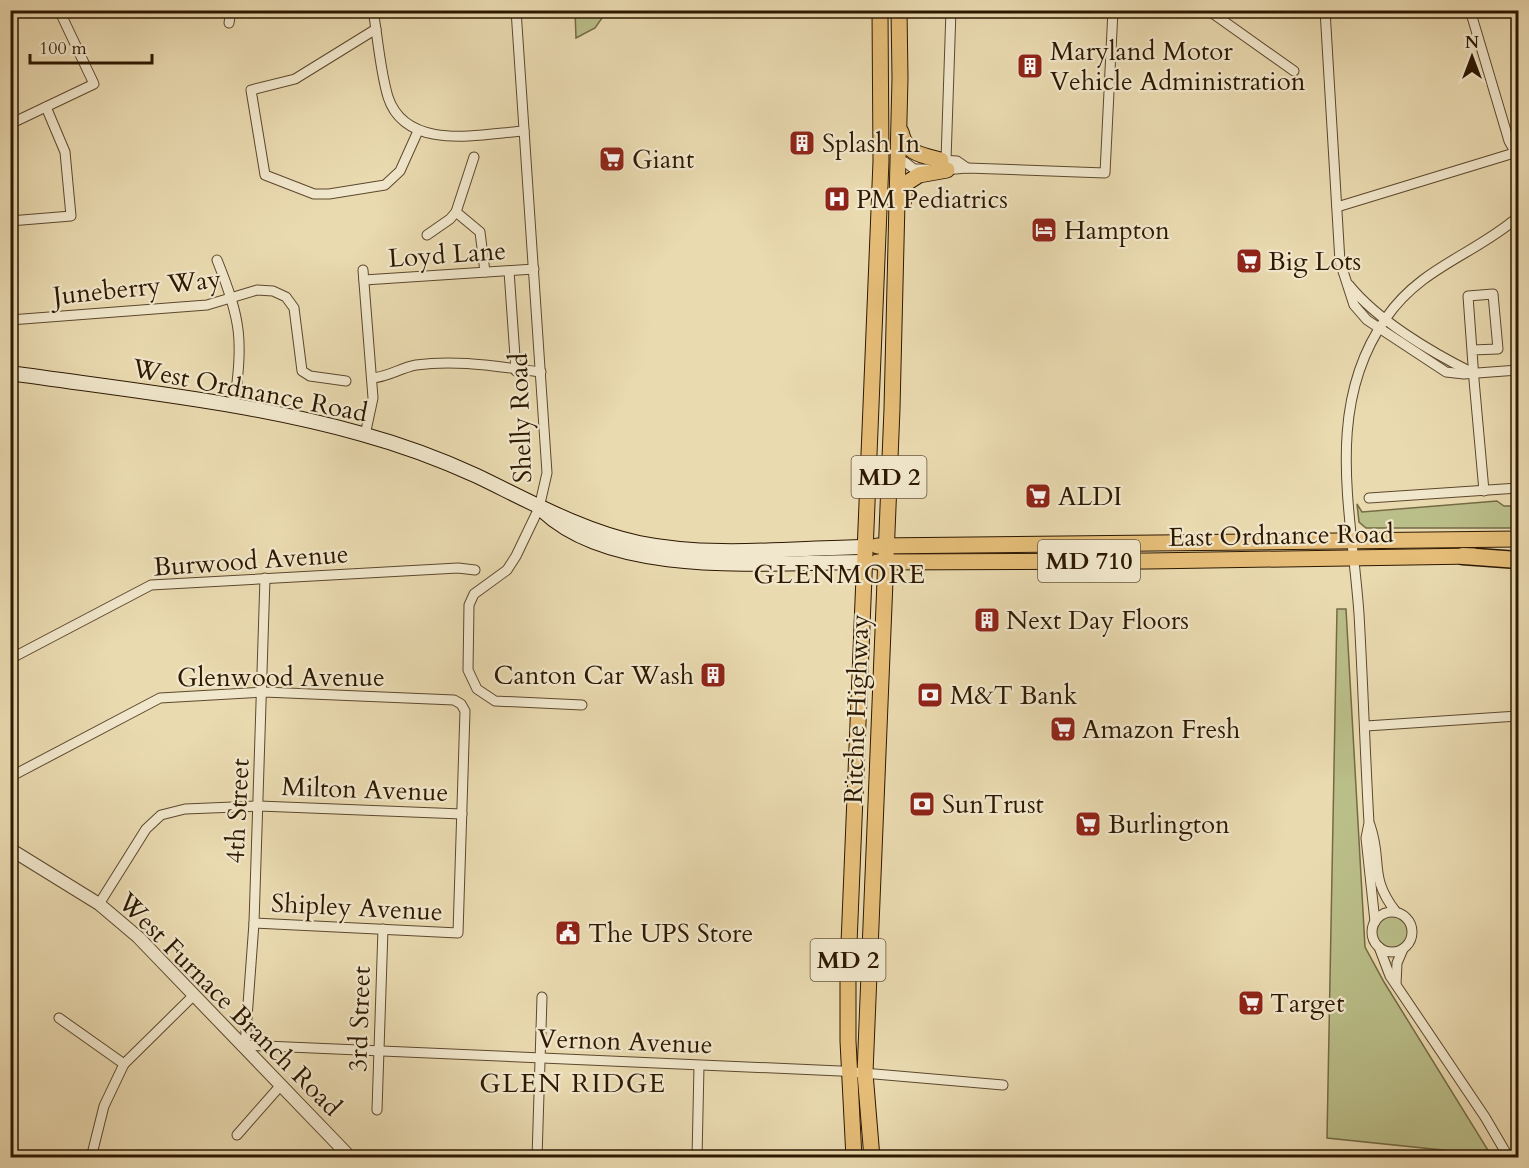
<svg xmlns="http://www.w3.org/2000/svg" width="1529" height="1168" font-family="Cardo,serif">
  <style>
    .green { fill: #babe89; stroke: #746b45; stroke-width: 1.5 }
    .lines { fill: none; stroke-linecap: round; stroke-linejoin: round }
    .minor-casing { stroke: #5c482d; stroke-width: 11 }
    .tertiary-casing { stroke: #5c482d; stroke-width: 14 }
    .secondary-casing { stroke: #2d1801; stroke-width: 16 }
    .primary-casing { stroke: #2d1801; stroke-width: 17 }
    .motorway-casing { stroke: #2d1801; stroke-width: 19 }
    .minor { stroke: #f1e7cc; stroke-width: 9 }
    .tertiary { stroke: #f1e7cc; stroke-width: 12 }
    .secondary { stroke: #f1e7cc; stroke-width: 14 }
    .primary { stroke: #e5bd78; stroke-width: 15 }
    .motorway { stroke: #e5bd78; stroke-width: 16 }
    .labels { text-anchor: middle; stroke-width: 4.5; stroke-linejoin: round; paint-order: stroke }
    .shield { fill: #f1e7cc; stroke: #68563e; stroke-width: 1.5 }
    .shield-label { font-size: 24px; font-weight: bold; fill: #2d1801 }
    .poi-label { font-size: 26px; fill: #2d1801; stroke: #f1e7cc; text-anchor: start }
    .street-label { font-size: 26px; fill: #2d1801; stroke: #f1e7cc }
    .neighbourhood-label { font-size: 27px; letter-spacing: 1.5px; fill: #2d1801; stroke: #f1e7cc }
  </style>
  <rect width="100%" height="100%" fill="#eadab0"/>
  <filter id="stains"><feTurbulence type="fractalNoise" baseFrequency=".00333" numOctaves="4"/><feColorMatrix values="0 0 0 0 .2 0 0 0 0 .09 0 0 0 0 .02 0 0 0 .5 -.17"/></filter>
  <radialGradient id="worn" r=".72"><stop offset=".6" stop-color="#630" stop-opacity="0"/><stop offset="1" stop-color="#630" stop-opacity=".3"/></radialGradient>
  <g class="green">
    <polygon points="575,11 575,10 607,11 595,28 576,38"/>
    <polygon points="1497,501 1504,506 1518,506 1518,528 1366,528 1359,522 1357,504 1362,512"/>
    <polygon points="1337,609 1346,609 1365,947 1384,982 1491,1155 1327,1138"/>
    <circle cx="1392" cy="932" r="16"/>
  </g>
  <g class="lines">
    <g class="minor-casing">
      <g id="minor">
        <path d="M 373,10 C 378,39 380,70 388,97 C 406,152 480,134 524,131"/>
        <polyline points="516,10 547,473 539,508 516,556 507,570 474,594 469,605 468,670 477,689 495,701 582,705"/>
        <polyline points="1208,10 1294,71"/>
        <polyline points="1325,10 1340,262 1354,305 1367,320 1446,372 1464,374 1518,370"/>
        <polyline points="1470,10 1509,141 1517,155"/>
        <polyline points="229,23 231,10"/>
        <polyline points="376,29 295,79 251,90 265,175 314,194 329,194 385,185 400,171 418,131"/>
        <polyline points="10,124 94,84 59,10"/>
        <polyline points="941,160 957,161 967,168"/>
        <polyline points="946,160 951,10"/>
        <polyline points="905,162 914,169 927,169"/>
        <polyline points="944,170 967,168 1105,173 1113,10"/>
        <polyline points="1337,207 1514,153"/>
        <polyline points="456,212 480,232 485,272"/>
        <polyline points="10,221 71,216 65,152 46,107"/>
        <polyline points="427,235 450,219 456,212 474,157"/>
        <path d="M 217,260 C 242,322 243,340 234,407"/>
        <polyline points="363,270 373,398 365,435"/>
        <polyline points="509,271 516,371"/>
        <polyline points="364,280 534,269"/>
        <path d="M 1349,285 C 1377,320 1431,352 1471,372"/>
        <polyline points="10,320 207,305 257,290 273,291 286,297 294,308 302,371 310,376 346,381"/>
        <polyline points="1472,350 1498,349 1493,294 1468,296 1473,365 1474,380 1484,491"/>
        <path d="M 372,378 C 388,377 400,368 416,365 C 458,359 499,367 541,372"/>
        <polyline points="1369,498 1518,488"/>
        <polyline points="265,578 254,923 245,1045 840,1071 1003,1085"/>
        <polyline points="10,659 151,585 458,568 475,570"/>
        <polyline points="1366,726 1518,716"/>
        <polyline points="10,777 160,698 264,692 454,700 461,704 465,711 458,933 254,923"/>
        <path d="M 1370,825 C 1383,862 1368,876 1396,912"/>
        <polyline points="99,904 146,829 161,815 185,809 259,806 462,814"/>
        <circle cx="1392" cy="932" r="20"/>
        <path d="M 1375,922 L 1366,838 L 1369,823 C 1365,753 1363,683 1359,614 C 1352,513 1323,407 1386,318 C 1421,267 1474,255 1518,217"/>
        <polyline points="1379,947 1390,976 1485,1117 1509,1158"/>
        <polyline points="1396,984 1397,963 1403,949"/>
        <polyline points="59,1018 124,1064"/>
        <polyline points="377,1110 383,929"/>
        <polyline points="237,1135 281,1085"/>
        <polyline points="91,1158 104,1106 124,1064 194,995"/>
        <polyline points="537,1158 542,997"/>
        <polyline points="697,1158 699,1066"/>
      </g>
    </g>
    <g class="tertiary-casing">
      <polyline id="tertiary" points="10,849 99,904 138,937 351,1158"/>
    </g>
    <g class="secondary-casing">
      <g id="secondary">
        <path d="M 10,373 C 127,390 248,402 362,434 C 402,445 440,459 477,476 C 529,501 582,531 639,543 C 713,558 791,548 865,547"/>
        <path d="M 543,511 C 615,579 771,562 865,562"/>
      </g>
    </g>
    <g class="primary-casing">
      <g id="primary">
        <path d="M 901,132 C 906,154 921,155 941,160"/>
        <polyline points="904,200 905,184 919,175 947,170"/>
        <polyline points="877,546 1518,539"/>
        <polyline points="877,562 1148,561 1474,556"/>
        <polyline points="854,1158 848,1041 848,968 881,161 880,10"/>
        <polyline points="872,1158 865,1073 892,409 900,78 899,10"/>
      </g>
    </g>
    <g class="motorway-casing">
      <polyline id="motorway" points="1463,556 1518,560"/>
    </g>
    <use href="#minor" class="minor"/>
    <use href="#tertiary" class="tertiary"/>
    <use href="#secondary" class="secondary"/>
    <use href="#primary" class="primary"/>
    <use href="#motorway" class="motorway"/>
  </g>
  <defs>
    <g id="building-square" transform="scale(1.35)"><rect x="-9" y="-9" width="18" height="18" rx="4" fill="#8f2418" stroke="#f1e7cc"/><path d="M-4-6H4V6H1V3H-1V6H-4ZM-2.5-4.3h1.7v1.8h-1.7ZM.8-4.3h1.7v1.8H.8ZM-2.5-1h1.7V.8h-1.7ZM.8-1h1.7V.8H.8Z" fill="#fff"/></g>
    <g id="supermarket-square" transform="scale(1.35)"><rect x="-9" y="-9" width="18" height="18" rx="4" fill="#8f2418" stroke="#f1e7cc"/><path d="M-6-5.5h2.5l.6 2H6L4.5 2H-2.5L-4.4-4H-6ZM-1.5 3.2a1.3 1.3 0 1 0 .1 0ZM3 3.2a1.3 1.3 0 1 0 .1 0Z" fill="#fff"/></g>
    <g id="hospital-square" transform="scale(1.35)"><rect x="-9" y="-9" width="18" height="18" rx="4" fill="#8f2418" stroke="#f1e7cc"/><path d="M-5-5h3v3.5h4V-5h3V5h-3V1.5h-4V5h-3Z" fill="#fff"/></g>
    <g id="hotel-square" transform="scale(1.35)"><rect x="-9" y="-9" width="18" height="18" rx="4" fill="#8f2418" stroke="#f1e7cc"/><path d="M-6-4.5h1.5V1H6V5H4.5V3h-9V5H-6ZM-4 0a1.8 1.8 0 1 1 3.6 0ZM.5 0V-2.5h3Q6-2.5 6 0Z" fill="#fff"/></g>
    <g id="bank-square" transform="scale(1.35)"><rect x="-9" y="-9" width="18" height="18" rx="4" fill="#8f2418" stroke="#f1e7cc"/><path d="M-6-4H6V4H-6ZM0-2.3a2.3 2.3 0 1 0 0 4.6a2.3 2.3 0 1 0 0-4.6Z" fill="#fff"/></g>
    <g id="civic-square" transform="scale(1.35)"><rect x="-9" y="-9" width="18" height="18" rx="4" fill="#8f2418" stroke="#f1e7cc"/><path d="M-.6-6.5H3V-4.5H.6V-3L4-1V1h2V6H-6V1h2V-1L-.6-3ZM-1.2 2.5V6h2.4V2.5Z" fill="#fff"/></g>
  </defs>
  <g fill-rule="evenodd">
    <use href="#building-square" x="1030" y="66"/>
    <use href="#building-square" x="802" y="143"/>
    <use href="#supermarket-square" x="612" y="159"/>
    <use href="#hospital-square" x="837" y="199"/>
    <use href="#hotel-square" x="1044" y="230"/>
    <use href="#supermarket-square" x="1249" y="261"/>
    <use href="#supermarket-square" x="1038" y="496"/>
    <use href="#building-square" x="987" y="620"/>
    <use href="#building-square" x="713" y="675"/>
    <use href="#bank-square" x="930" y="695"/>
    <use href="#supermarket-square" x="1063" y="729"/>
    <use href="#bank-square" x="922" y="804"/>
    <use href="#supermarket-square" x="1088" y="824"/>
    <use href="#civic-square" x="568" y="933"/>
    <use href="#supermarket-square" x="1251" y="1003"/>
  </g>
  <g class="labels">
    <g class="shield">
      <rect x="851.5" y="456" width="75" height="42" rx="4.5"/>
      <rect x="1038" y="540" width="102" height="42" rx="4.5"/>
      <rect x="810.5" y="939" width="75" height="42" rx="4.5"/>
    </g>
    <g class="shield-label">
      <text x="889" y="485">MD 2</text>
      <text x="1089" y="569">MD 710</text>
      <text x="848" y="968">MD 2</text>
    </g>
    <g class="poi-label">
      <text x="1050" y="60">Maryland Motor<tspan x="1050" dy="30">Vehicle Administration</tspan></text>
      <text x="822" y="152">Splash In</text>
      <text x="632" y="168">Giant</text>
      <text x="856" y="208">PM Pediatrics</text>
      <text x="1064" y="239">Hampton</text>
      <text x="1268" y="270">Big Lots</text>
      <text x="1058" y="505">ALDI</text>
      <text x="1006" y="629">Next Day Floors</text>
      <text x="694" y="684" text-anchor="end">Canton Car Wash</text>
      <text x="950" y="704">M&amp;T Bank</text>
      <text x="1082" y="738">Amazon Fresh</text>
      <text x="942" y="813">SunTrust</text>
      <text x="1108" y="833">Burlington</text>
      <text x="588" y="942">The UPS Store</text>
      <text x="1270" y="1012">Target</text>
    </g>
    <g class="street-label">
      <text transform="translate(447 254) rotate(-4)" y="9">Loyd Lane</text>
      <text transform="translate(137 287) rotate(-6)" y="9">Juneberry Way</text>
      <text transform="translate(250 390) rotate(11)" y="9">West Ordnance Road</text>
      <text transform="translate(520 418) rotate(-92)" y="9">Shelly Road</text>
      <text transform="translate(1281 535) rotate(-1)" y="9">East Ordnance Road</text>
      <text transform="translate(251 560) rotate(-4)" y="9">Burwood Avenue</text>
      <text x="281" y="686">Glenwood Avenue</text>
      <text transform="translate(856 709) rotate(-88)" y="9">Ritchie Highway</text>
      <text transform="translate(365 789) rotate(2)" y="9">Milton Avenue</text>
      <text transform="translate(237 811) rotate(-87)" y="9">4th Street</text>
      <text transform="translate(357 907) rotate(3)" y="9">Shipley Avenue</text>
      <text transform="translate(230 1004) rotate(45)" y="9">West Furnace Branch Road</text>
      <text transform="translate(359 1019) rotate(-88)" y="9">3rd Street</text>
      <text transform="translate(625 1041) rotate(2)" y="9">Vernon Avenue</text>
    </g>
    <g class="neighbourhood-label">
      <text x="840" y="583">GLENMORE</text>
      <text x="573" y="1092">GLEN RIDGE</text>
    </g>
  </g>
  <rect width="1529" height="1168" fill="none" stroke="#eadab0" stroke-width="36"/>
  <rect x="12" y="12" width="1505" height="1144" fill="none" stroke="#2d1801" stroke-width="3"/>
  <rect x="18" y="18" width="1493" height="1132" fill="none" stroke="#2d1801" stroke-width="1.5"/>
  <g transform="translate(1472 57)" stroke="#f1e7cc" stroke-width="4.5" paint-order="stroke">
  <path d="M0-4.5L10 22L0 15L-10 22Z" fill="#2d1801"/>
  <text y="-9" font-size="16" font-weight="bold" text-anchor="middle" fill="#2d1801">N</text>
  </g>
  <path d="M30 54v9h122v-9" fill="none" stroke="#2d1801" stroke-width="3"/>
  <text x="39" y="54" font-size="18" fill="#2d1801" stroke="#f1e7cc" stroke-width="4.5" paint-order="stroke">100 m</text>
  <rect width="100%" height="100%" filter="url(#stains)"/>
  <rect width="100%" height="100%" fill="url(#worn)"/>
</svg>
